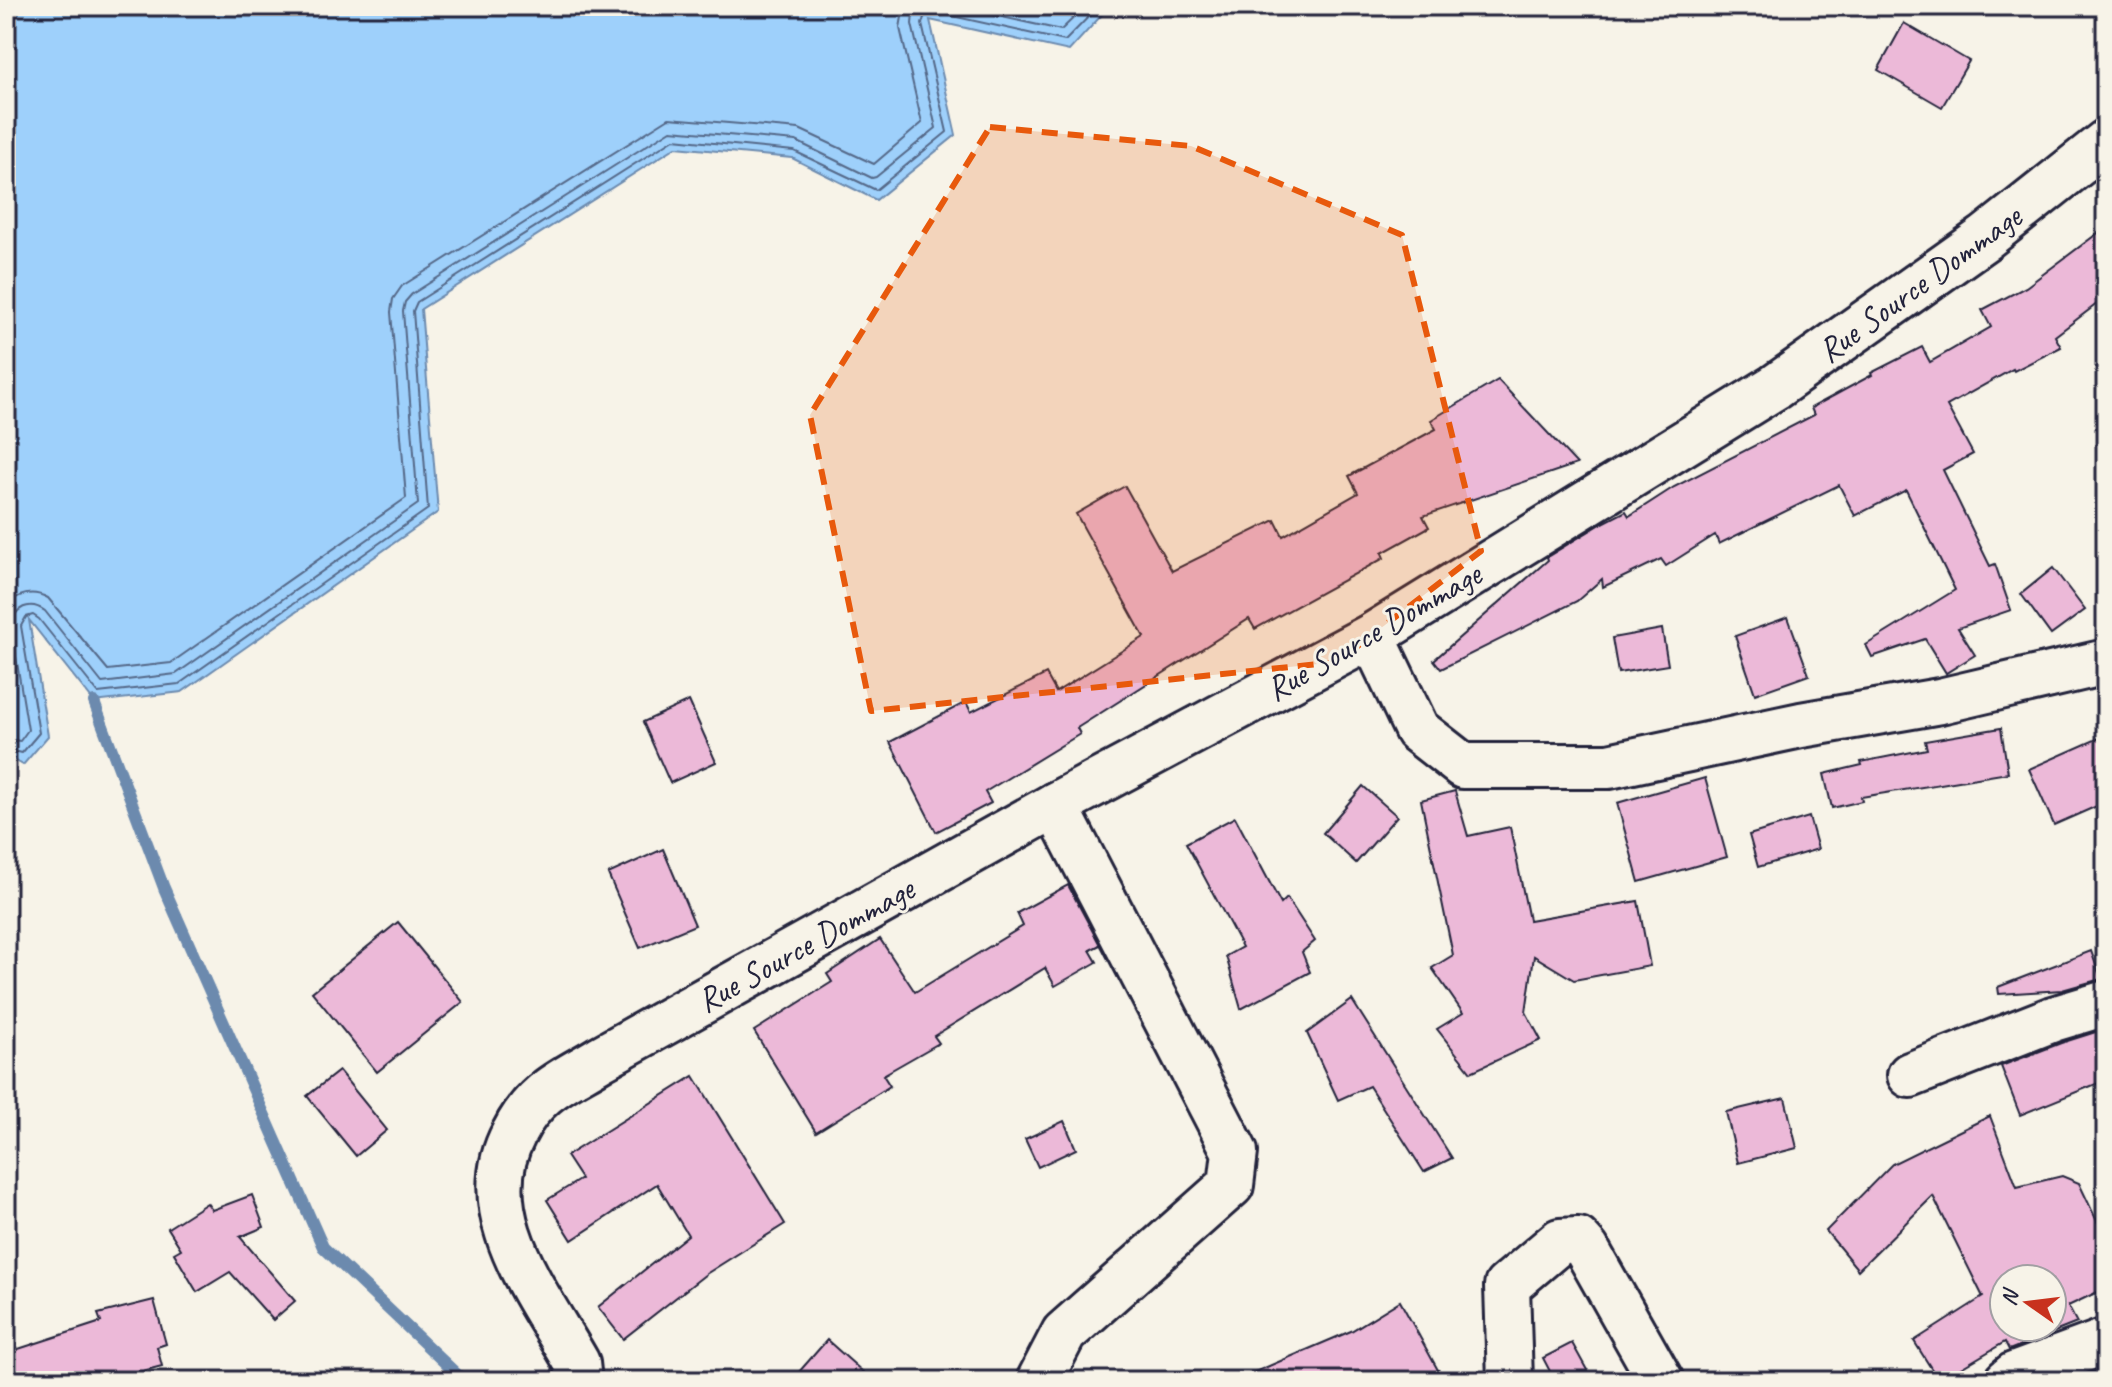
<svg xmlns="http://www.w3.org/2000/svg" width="2112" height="1387" font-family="Caveat,sans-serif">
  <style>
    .water { fill: #9ed0fb; stroke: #6c8aae; stroke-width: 2 }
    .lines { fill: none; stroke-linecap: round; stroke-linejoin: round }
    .shore { stroke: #546888; stroke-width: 2 }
    .stream { stroke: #6c8aae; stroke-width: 12 }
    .building { fill: #ecb9d8; stroke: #22223b; stroke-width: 2; fill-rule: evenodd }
    .minor-casing { stroke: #22223b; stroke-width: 50 }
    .major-casing { stroke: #22223b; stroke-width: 50 }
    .minor { stroke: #f7f3e8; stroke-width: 44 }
    .major { stroke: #f7f3e8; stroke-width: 44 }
    .marked { fill: #e8590c; fill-opacity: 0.2; stroke: #e8590c; stroke-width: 6; stroke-dasharray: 16 10; stroke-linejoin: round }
    .labels { text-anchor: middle; stroke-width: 6; stroke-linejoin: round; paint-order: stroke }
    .street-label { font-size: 34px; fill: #22223b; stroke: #f7f3e8 }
  </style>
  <rect width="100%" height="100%" fill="#f7f3e8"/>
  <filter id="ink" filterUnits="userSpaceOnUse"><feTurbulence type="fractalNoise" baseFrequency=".0125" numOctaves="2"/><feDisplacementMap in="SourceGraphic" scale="16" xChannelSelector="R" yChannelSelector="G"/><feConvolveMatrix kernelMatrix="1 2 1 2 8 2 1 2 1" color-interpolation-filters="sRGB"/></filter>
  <g filter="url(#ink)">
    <polygon class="water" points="6,6 1110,6 1069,51 930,20 956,135 876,200 792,158 676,147 421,309 438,512 182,692 94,702 29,620 48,736 23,765 6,755"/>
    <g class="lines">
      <g class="shore">
        <polyline points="952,6 1061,30 1086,6"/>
        <path d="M 6,606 C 18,593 33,590 48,598 L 108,670 L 171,663 L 406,498 L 391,312 L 393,299 L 402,286 L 669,118 L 799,129 L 874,164 L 922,123 L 900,28 L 904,6"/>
        <path d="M 6,739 L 20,741 L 28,730 L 11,626 C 14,607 30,600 45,611 L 102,683 L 176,674 L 418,504 L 403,311 L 405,302 L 412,294 L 671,130 L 796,141 L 872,178 L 876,177 L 936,128 L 912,24 L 913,14 L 920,6"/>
        <polyline points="6,749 22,753 39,733 21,626 26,617 33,615 39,619 98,693 179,684 428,509 413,311 417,302 674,139 794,151 876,190 947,132 922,24 925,14 934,12 1065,41 1099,6"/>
      </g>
      <polyline class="stream" points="94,702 164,888 323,1247 464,1381"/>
    </g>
    <g class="building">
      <polygon points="1904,23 1969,61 1942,107 1878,70"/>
      <polygon points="2106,227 2106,297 2055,336 2061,347 2014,371 2013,369 1947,406 1973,454 1943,470 1990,566 1995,564 2011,610 1958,628 1975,655 1946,673 1925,639 1872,657 1866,645 1955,590 1906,490 1855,516 1839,485 1719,544 1715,535 1666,566 1661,559 1603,587 1602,579 1577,601 1441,669 1434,660 1548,560 1547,557 1601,524 1626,511 1629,516 1674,487 1814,415 1811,408 1872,375 1871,373 1922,347 1930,362 1991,327 1982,310 2026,287"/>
      <polygon points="1498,380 1577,464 1423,516 1429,527 1382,553 1384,558 1255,629 1249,619 1077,728 1080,734 985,792 991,803 936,832 890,742 966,702 971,712 1046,674 1056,692 1144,637 1076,514 1125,486 1172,571 1275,520 1283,536 1358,493 1349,476 1436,429 1431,420"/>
      <polygon points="2053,568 2085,610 2051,635 2021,594"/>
      <polygon points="1788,617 1809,675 1755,694 1735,636"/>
      <polygon points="1662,629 1668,665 1618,673 1612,638"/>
      <polygon points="689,701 716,762 670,783 643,722"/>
      <polygon points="2001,728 2008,773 1861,797 1862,801 1832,808 1824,774 1862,765 1861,762 1927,749 1925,741"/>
      <polygon points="2106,735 2106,802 2054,825 2029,769"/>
      <polygon points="1705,778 1727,857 1639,882 1617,803"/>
      <polygon points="1363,786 1397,816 1356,863 1323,833"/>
      <polygon points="1455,791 1468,836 1510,827 1529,920 1638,901 1650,966 1574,980 1534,956 1526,1012 1541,1040 1471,1072 1437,1029 1463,1013 1432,968 1453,955 1421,800"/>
      <polygon points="1235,817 1281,904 1287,898 1315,941 1302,952 1310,972 1241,1009 1226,956 1242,947 1186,843"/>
      <polygon points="1809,817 1818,849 1758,867 1749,835"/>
      <polygon points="663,849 695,925 640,948 608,874"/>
      <polygon points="1068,885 1100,945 1090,950 1097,962 1055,986 1045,968 934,1036 939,1043 883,1075 890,1086 816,1132 754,1031 832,982 827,974 880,939 915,992 1023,926 1017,913"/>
      <polygon points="398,922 463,1002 377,1072 312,992"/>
      <polygon points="2091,951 2101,979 2062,990 1999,994 1998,987"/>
      <polygon points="1352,1000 1452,1158 1424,1172 1369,1086 1338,1100 1307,1033"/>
      <polygon points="2102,1030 2106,1040 2106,1080 2020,1115 2001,1066 2061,1043"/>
      <polygon points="339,1071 387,1130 356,1156 307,1096"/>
      <polygon points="694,1076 785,1224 706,1274 623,1339 598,1307 688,1235 657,1184 572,1240 547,1200 581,1179 566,1156"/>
      <polygon points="1785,1098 1797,1148 1738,1163 1726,1112"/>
      <path d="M 1990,1116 L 2017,1187 L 2062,1176 L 2079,1183 L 2106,1240 L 2106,1288 L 2068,1306 L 2077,1323 L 2009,1350 L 2005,1342 L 1939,1381 L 1914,1341 L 1983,1297 L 1933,1196 L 1858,1270 L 1826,1231 L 1892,1164 ZM 2004,1279 L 2052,1279 L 2052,1327 L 2004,1327 Z"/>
      <polygon points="1064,1121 1076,1149 1038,1167 1025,1139"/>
      <polygon points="252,1195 264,1227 240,1237 295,1301 273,1320 230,1272 197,1292 174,1253 181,1249 168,1228 207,1203 212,1210"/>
      <polygon points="154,1300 166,1344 157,1347 162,1366 105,1381 6,1381 6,1353 101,1322 98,1314"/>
      <polygon points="1400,1301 1444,1381 1234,1381 1351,1331"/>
      <polygon points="827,1340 873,1381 791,1381"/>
      <polygon points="1572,1343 1593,1381 1555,1381 1543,1358"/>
    </g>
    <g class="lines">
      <g class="minor-casing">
        <g id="minor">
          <polyline points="1372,636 1417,730 1463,766 1609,766 1801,725 1940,701 2106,662"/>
          <polyline points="1910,1075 2053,1019 2106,1003"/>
          <polyline points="1039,1381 1064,1333 1231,1185 1235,1152 1055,805"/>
          <polyline points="1510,1381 1507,1286 1560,1241 1578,1240 1587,1250 1661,1381"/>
          <polyline points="2007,1381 2014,1375 2106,1341"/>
        </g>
      </g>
      <g class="major-casing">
        <path id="major" d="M 579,1381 L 577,1363 C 539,1295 471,1213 514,1133 C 521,1119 531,1105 544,1094 C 560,1080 582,1070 601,1058 L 1055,805 L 1372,636 L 1775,387 L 1985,238 L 2106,142"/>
      </g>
      <use href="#minor" class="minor"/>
      <use href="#major" class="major"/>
    </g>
  </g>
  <path class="marked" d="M 990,127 L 1191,146 L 1402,235 L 1481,551 L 1337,662 L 871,711 L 810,415 Z"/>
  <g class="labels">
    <g class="street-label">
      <text transform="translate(1919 283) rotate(-36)" y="12">Rue Source Dommage</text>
      <text transform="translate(1373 631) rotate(-30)" y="12">Rue Source Dommage</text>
      <text transform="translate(805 944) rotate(-29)" y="12">Rue Source Dommage</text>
    </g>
  </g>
  <rect width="2112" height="1387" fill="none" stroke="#f7f3e8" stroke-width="32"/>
  <rect x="16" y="16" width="2080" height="1355" fill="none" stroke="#22223b" stroke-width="3" filter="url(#ink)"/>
  <g transform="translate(2028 1303) rotate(284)"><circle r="38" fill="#f7f3e8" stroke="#a29fa3" stroke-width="2"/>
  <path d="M0-6L14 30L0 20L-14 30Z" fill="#c8321e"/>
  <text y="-12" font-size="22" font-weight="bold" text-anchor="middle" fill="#22223b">N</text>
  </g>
</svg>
